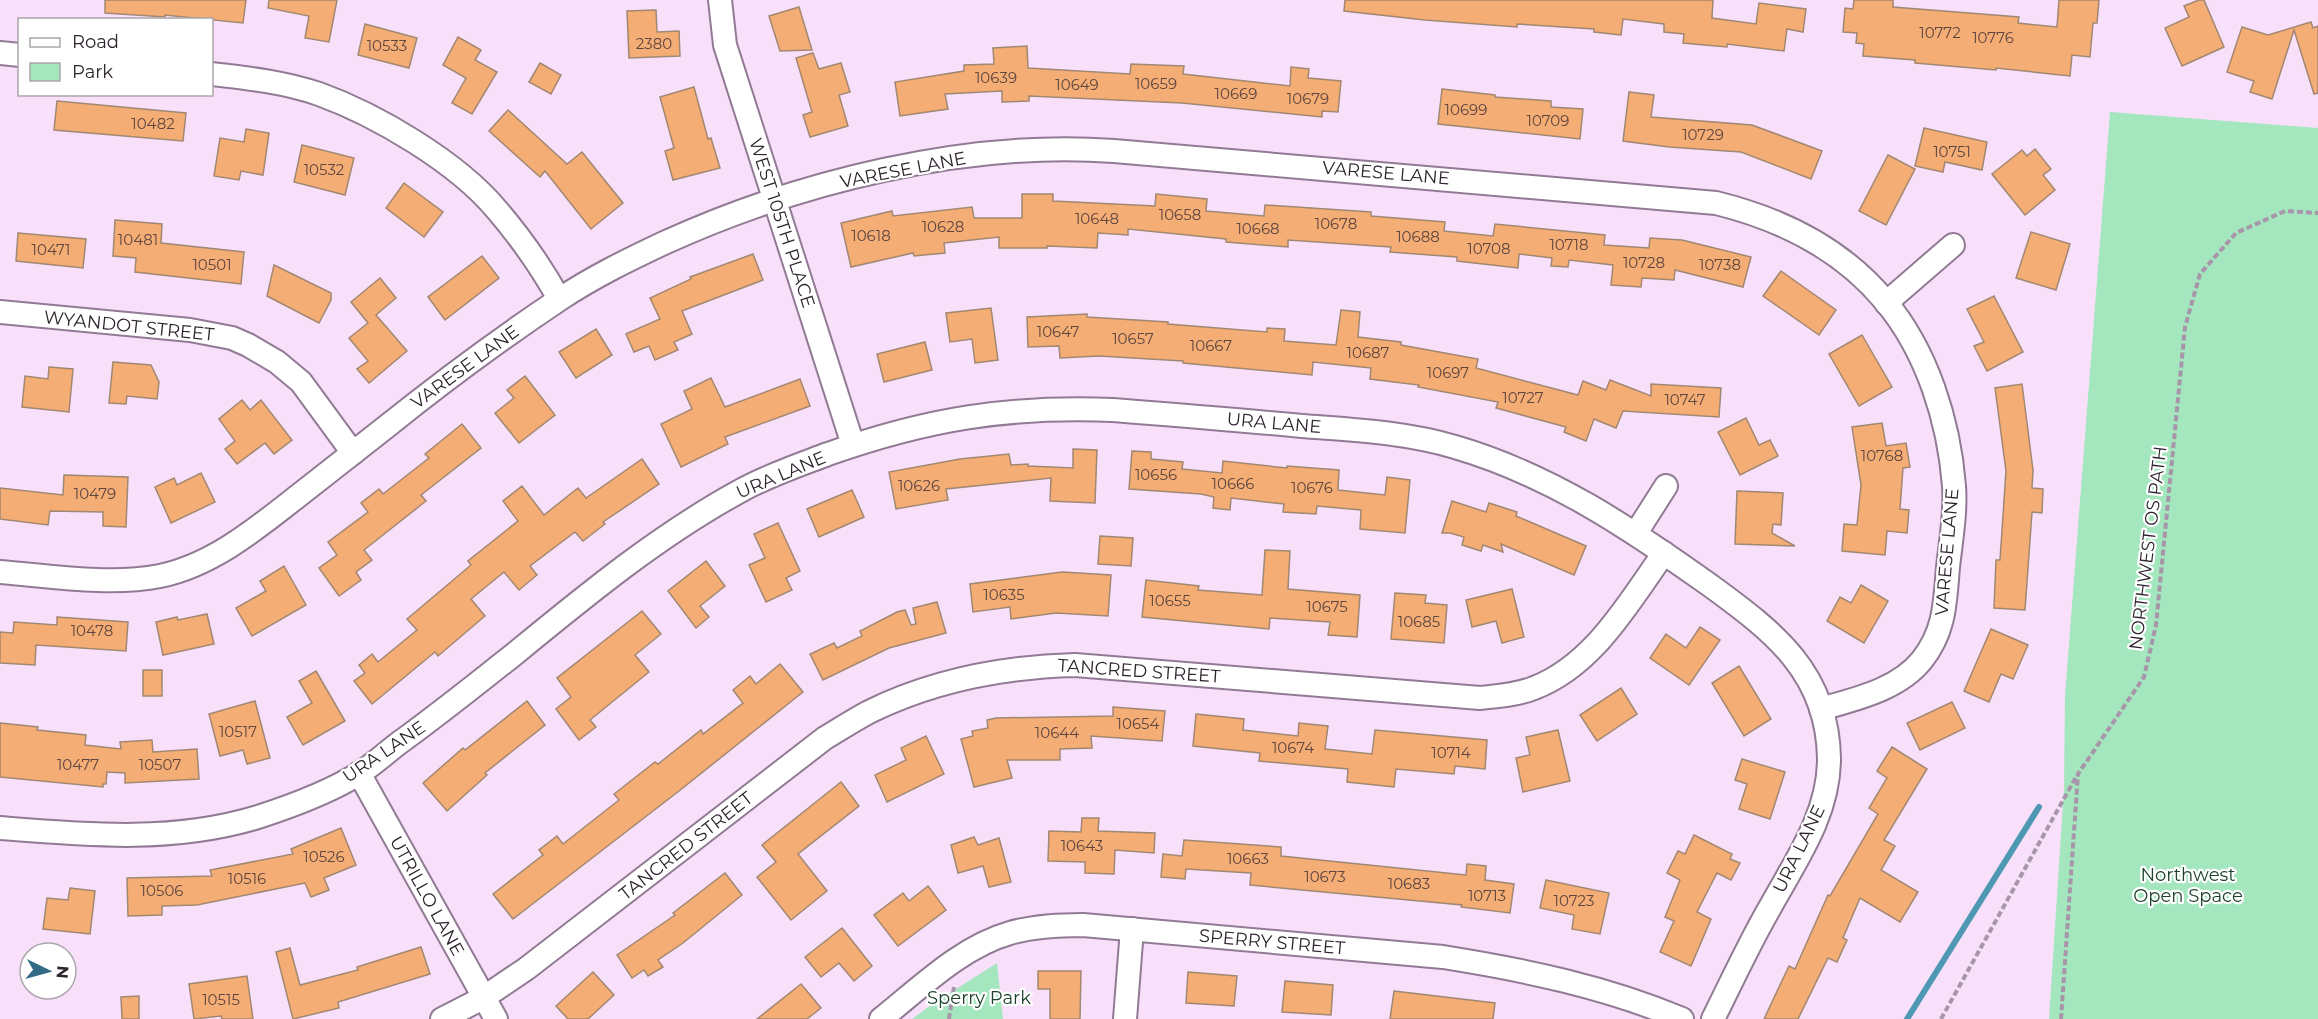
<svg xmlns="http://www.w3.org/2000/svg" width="2318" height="1019" font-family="Montserrat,sans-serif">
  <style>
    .green { fill: #a4e6be }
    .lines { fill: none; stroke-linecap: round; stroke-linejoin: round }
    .stream { stroke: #4f98b4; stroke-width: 6 }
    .building { fill: #f4ad74; stroke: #a28772; stroke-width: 1.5 }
    .minor-casing { stroke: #917b94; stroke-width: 26 }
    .path { stroke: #a795aa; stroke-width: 4; stroke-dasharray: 6 3; stroke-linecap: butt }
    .minor { stroke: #fff; stroke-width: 22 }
    .labels { text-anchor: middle; stroke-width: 4.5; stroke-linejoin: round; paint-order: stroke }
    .number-label { font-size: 15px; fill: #5f4640 }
    .street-label { font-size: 18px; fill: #2d242e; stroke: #fff }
    .park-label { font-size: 18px; fill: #1d422d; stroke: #fff }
  </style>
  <rect width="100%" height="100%" fill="#f8e0fb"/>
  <g class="green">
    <polygon points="2110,112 2318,128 2318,1019 2049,1019 2064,788 2065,696"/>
    <polygon points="997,963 1003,1019 912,1019 931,1005"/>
  </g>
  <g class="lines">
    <polyline class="stream" points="1907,1019 2039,807"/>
  </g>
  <g class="building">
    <polygon points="105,0 246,0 243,23 165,15 165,17 105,13"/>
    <polygon points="269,0 337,0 329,42 305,38 309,16 268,8"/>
    <polygon points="1345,0 1713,0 1712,18 1756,24 1759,3 1806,9 1803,32 1787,29 1784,51 1727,44 1727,47 1683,43 1684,34 1664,32 1664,24 1623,19 1621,35 1594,32 1594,29 1517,24 1517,27 1425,20 1344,11"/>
    <polygon points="1854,0 1893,0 1893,7 2019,17 2018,23 2057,27 2059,0 2099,0 2097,23 2093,23 2090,57 2072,55 2070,76 1996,68 1996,70 1915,63 1915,60 1863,56 1864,44 1856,43 1857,33 1843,32 1845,8 1853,9"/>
    <polygon points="2199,0 2204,0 2224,47 2182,66 2165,28 2189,17 2184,6"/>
    <polygon points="799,7 812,50 780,51 769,16"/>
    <polygon points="656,10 657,32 679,31 680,56 629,58 627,11"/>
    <polygon points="2311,22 2313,28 2318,26 2318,93 2314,94 2294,30 2272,99 2250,92 2254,81 2227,72 2242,27 2268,35"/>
    <polygon points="365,24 417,38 409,68 358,55"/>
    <polygon points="458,37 481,50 475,60 497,72 472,114 452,103 466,78 443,65"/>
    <polygon points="1027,46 1028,68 1130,74 1131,64 1184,66 1183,74 1290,86 1291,67 1309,69 1308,78 1341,81 1338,112 1322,111 1322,117 1182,103 1029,96 1029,101 1002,102 1002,91 945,94 948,109 900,116 895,82 964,71 964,65 994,64 993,48"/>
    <polygon points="813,53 819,69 841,63 850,92 839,95 848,126 810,137 803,115 812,112 796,58"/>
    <polygon points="540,63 561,75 551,94 529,82"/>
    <polygon points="694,87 708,139 711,138 720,168 673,180 665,151 674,148 660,97"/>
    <polygon points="1442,89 1495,95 1495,97 1551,101 1551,107 1583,109 1580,139 1438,124"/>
    <polygon points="1629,92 1654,95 1651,117 1752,125 1822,151 1811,179 1741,152 1669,147 1623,141"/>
    <polygon points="57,101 186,113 183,141 54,130"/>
    <polygon points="508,110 567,164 582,152 623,203 591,229 545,171 540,177 489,131"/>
    <polygon points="1924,128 1987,142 1982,170 1945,162 1943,172 1915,166"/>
    <polygon points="246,129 269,133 263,175 241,171 239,180 214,176 220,138 244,142"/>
    <polygon points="302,145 354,158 345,195 294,182"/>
    <polygon points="2035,149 2051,169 2043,175 2055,190 2025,215 1992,174 2022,150 2027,156"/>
    <polygon points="1888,155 1915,169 1886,225 1859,211"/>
    <polygon points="404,183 443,212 424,237 386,208"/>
    <polygon points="1022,194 1053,194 1053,201 1155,206 1156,194 1207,199 1206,211 1264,216 1265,205 1371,212 1371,216 1445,222 1444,231 1493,236 1495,224 1605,235 1604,245 1649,248 1650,238 1682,240 1751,257 1743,287 1675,270 1674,280 1642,278 1641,287 1611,285 1613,265 1569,260 1568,267 1551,266 1552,258 1519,254 1518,268 1457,261 1457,257 1390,252 1391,247 1288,240 1288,247 1226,242 1226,239 1128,229 1128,235 1098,233 1097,248 1047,246 1047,248 999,248 999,237 944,243 945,253 914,256 913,253 851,267 841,223 892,211 893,216 972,207 974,218 1022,218"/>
    <polygon points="115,220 162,224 161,243 244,252 241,284 135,272 136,258 113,256"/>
    <polygon points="2031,232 2070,244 2056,290 2016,278"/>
    <polygon points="18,233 86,239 83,268 16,261"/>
    <polygon points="753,254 763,280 682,311 692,334 674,342 678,350 655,360 649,346 634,352 626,334 660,319 650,298 691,279 690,277"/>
    <polygon points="482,256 499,278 445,320 428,297"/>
    <polygon points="274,265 331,293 331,300 319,323 267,296"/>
    <polygon points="1781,271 1836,310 1819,335 1763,296"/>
    <polygon points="380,278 396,298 376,315 407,351 369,383 357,369 368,361 349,338 368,323 351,302"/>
    <polygon points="1994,296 2023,352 1987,371 1974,346 1984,342 1967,309"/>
    <polygon points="991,308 998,360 975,363 972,339 950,342 946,313"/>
    <polygon points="1341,310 1360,312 1358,337 1401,342 1401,345 1478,359 1476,368 1578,395 1583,381 1606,390 1610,380 1651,396 1651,384 1721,388 1719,417 1623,411 1616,428 1594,419 1586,441 1564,432 1566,427 1496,408 1498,402 1418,387 1419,385 1370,379 1371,368 1313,362 1312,375 1183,363 1183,361 1099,356 1060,358 1059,346 1028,347 1027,317 1087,314 1087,317 1168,322 1168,324 1267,332 1267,328 1285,329 1284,341 1336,345"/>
    <polygon points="596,329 612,355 576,378 559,352"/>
    <polygon points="1862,335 1892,387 1859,406 1829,354"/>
    <polygon points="925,342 932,370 884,382 877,354"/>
    <polygon points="113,362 151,365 159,382 157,399 127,396 126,404 109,403"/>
    <polygon points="49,367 73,369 69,412 22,407 25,376 48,379"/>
    <polygon points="525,376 555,415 519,443 495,413 514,398 507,390"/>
    <polygon points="711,378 725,407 800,379 810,406 725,437 728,444 681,467 661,424 692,409 684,391"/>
    <polygon points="2022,384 2033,470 2032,488 2043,489 2042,513 2032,512 2025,610 1994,608 1996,560 2000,560 2006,471 1995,388"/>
    <polygon points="242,400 250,410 261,400 292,440 274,454 265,443 237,464 225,449 235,441 219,419"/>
    <polygon points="1746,418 1759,445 1770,440 1778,456 1740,475 1718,432"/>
    <polygon points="1882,423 1886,446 1906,443 1910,467 1903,468 1900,509 1909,510 1907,533 1887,531 1885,555 1842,551 1844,524 1857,525 1861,485 1852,427"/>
    <polygon points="462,424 481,448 421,495 426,501 364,550 372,560 356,572 361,580 339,596 319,568 337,555 328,542 368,512 361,503 379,489 383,494 429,458 425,454"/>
    <polygon points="1073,449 1097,450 1095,503 1050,501 1051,478 946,489 948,500 896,509 889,472 960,459 1009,454 1011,465 1028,464 1028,466 1073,468"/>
    <polygon points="1132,451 1151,452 1151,459 1183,462 1182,469 1222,473 1223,461 1287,468 1287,466 1339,470 1338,490 1385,495 1387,477 1410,480 1405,533 1360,529 1361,510 1317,506 1316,514 1283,512 1284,504 1231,498 1230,510 1213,508 1214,497 1201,494 1129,489"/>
    <polygon points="642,459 659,484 603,522 605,524 583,541 575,532 530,566 537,575 519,590 504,572 471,599 485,616 438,656 435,652 372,704 354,681 365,673 359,665 372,654 378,662 417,630 407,619 471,565 468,561 518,521 503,501 522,486 544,515 578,488 586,498"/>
    <polygon points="201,473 215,502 171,523 155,487 174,478 177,485"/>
    <polygon points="64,475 128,477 126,527 103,526 103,512 50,511 48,525 0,519 0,488 63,495"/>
    <polygon points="852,490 864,517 819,537 807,509"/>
    <polygon points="1737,491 1783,493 1781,525 1773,524 1772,533 1795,546 1735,544"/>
    <polygon points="1452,501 1486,512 1489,503 1517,512 1516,516 1586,546 1574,575 1501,544 1503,552 1483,545 1481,551 1462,545 1464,537 1450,533 1442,533"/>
    <polygon points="778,523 800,571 786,578 792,590 766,602 749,565 765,558 754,534"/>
    <polygon points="1100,536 1133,538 1131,566 1098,564"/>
    <polygon points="1265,550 1290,551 1288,589 1360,595 1357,637 1328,635 1330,622 1270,618 1269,629 1142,617 1146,580 1199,586 1198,590 1262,595"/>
    <polygon points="706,561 725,586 700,606 709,617 696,628 668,591"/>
    <polygon points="284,566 306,605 252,636 236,608 266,591 260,581"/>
    <polygon points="1062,572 1111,575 1108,616 1056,613 1011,619 1010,607 973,612 970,584"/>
    <polygon points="1861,585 1888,601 1864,643 1827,621 1840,597 1851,603"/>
    <polygon points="1512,589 1524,637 1502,643 1496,621 1472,627 1466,600"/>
    <polygon points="1395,593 1426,595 1425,603 1447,605 1444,643 1391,639"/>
    <polygon points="937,602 946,633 889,648 823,680 810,654 834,643 837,648 862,636 860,631 897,612 905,610 911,625 916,624 913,608"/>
    <polygon points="642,611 661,634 635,655 649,672 590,720 596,727 579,740 556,709 571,697 557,678"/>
    <polygon points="207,614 214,644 163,655 156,622 177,617 178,620"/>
    <polygon points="57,617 128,622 126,651 36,645 35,665 0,663 0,632 13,633 14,622 57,625"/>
    <polygon points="1700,627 1720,640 1689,685 1650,658 1666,634 1686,648"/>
    <polygon points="1991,629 2028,645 2013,679 2001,674 1989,702 1964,691"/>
    <polygon points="780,664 803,692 679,791 513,919 493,894 543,855 539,850 557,836 563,844 619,800 614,794 655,762 658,764 701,730 703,734 743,703 733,690 750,676 756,684"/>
    <polygon points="1739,666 1771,719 1744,736 1712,683"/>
    <rect x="143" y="670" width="19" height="26"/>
    <polygon points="316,671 345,721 303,745 287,717 312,703 299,681"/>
    <polygon points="1621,688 1637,714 1597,741 1580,715"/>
    <polygon points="255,701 270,758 247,764 243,750 220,756 209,714"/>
    <polygon points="527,701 545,725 485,773 487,775 447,811 423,783 463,748 465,750"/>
    <polygon points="1952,702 1965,728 1920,750 1907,723"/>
    <polygon points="1113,707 1165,711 1162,741 1091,736 1092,748 1060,749 1060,760 1007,760 1012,778 974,787 961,739 973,736 972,731 988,728 987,720 996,718 1113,716"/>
    <polygon points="1196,714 1244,719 1243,730 1298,736 1299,723 1328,726 1325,749 1372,754 1375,730 1487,740 1485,769 1455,766 1454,774 1396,769 1394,787 1347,782 1348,769 1259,761 1260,753 1193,746"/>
    <polygon points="0,723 38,727 37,730 86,735 85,745 121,749 120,742 152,740 153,752 197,749 199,779 125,783 125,773 107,772 106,784 103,784 103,787 0,777"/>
    <polygon points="1558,730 1570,781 1523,792 1516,758 1530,755 1526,737"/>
    <polygon points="926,736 944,774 887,802 875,775 906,760 901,748"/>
    <polygon points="1892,747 1927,769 1884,840 1895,846 1881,870 1918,892 1900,922 1860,898 1843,938 1847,940 1837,962 1828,958 1798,1019 1764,1019 1789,966 1795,969 1828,895 1830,896 1878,814 1869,808 1887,778 1877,771"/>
    <polygon points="1742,759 1785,772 1770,819 1739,809 1747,784 1735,780"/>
    <polygon points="841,782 859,806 798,854 827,891 791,920 757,877 776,862 762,845"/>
    <polygon points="1082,818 1099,818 1098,831 1155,833 1154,853 1115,850 1114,874 1085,873 1085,862 1048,861 1049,831 1081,832"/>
    <polygon points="341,828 356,865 324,878 329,890 311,897 305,883 197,905 162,906 162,915 128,916 127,878 212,876 210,870 293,854 291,849"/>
    <polygon points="1694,835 1732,854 1730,859 1740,863 1731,880 1717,873 1697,912 1711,919 1691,966 1660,952 1674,921 1665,917 1680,880 1667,873 1678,851 1685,854"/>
    <polygon points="974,837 978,845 999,838 1011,882 989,887 983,866 958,873 951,845"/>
    <polygon points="1184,840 1281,847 1281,856 1466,875 1467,864 1486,866 1485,880 1514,884 1510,913 1461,907 1462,905 1250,885 1251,873 1186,869 1185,879 1161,877 1163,854 1182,856"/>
    <polygon points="725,873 742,895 683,943 658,960 663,967 648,976 644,970 632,978 617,955 675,915 673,913"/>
    <polygon points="1546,880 1609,893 1600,934 1572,929 1574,915 1540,908"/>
    <polygon points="928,886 946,910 898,946 874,915 903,893 909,901"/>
    <polygon points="70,888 95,891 90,934 43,929 47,898 68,900"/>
    <polygon points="842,928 872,966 854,981 839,963 821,977 805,957"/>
    <polygon points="421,947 430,974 338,1002 339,1008 293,1019 276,952 290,948 300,985 358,970 357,967"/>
    <polygon points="1038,971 1081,971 1080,1019 1050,1019 1050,989 1038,989"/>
    <polygon points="593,972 614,995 588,1019 568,1019 556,1006"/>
    <polygon points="1188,972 1237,976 1234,1006 1186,1003"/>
    <polygon points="247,976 253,1019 222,1019 221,1016 194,1019 189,984"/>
    <polygon points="1285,981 1333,985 1331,1015 1282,1012"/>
    <polygon points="801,984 821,1008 807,1019 757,1019"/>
    <polygon points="1394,991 1495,1003 1493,1019 1390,1019"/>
    <polygon points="139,996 139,1019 122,1019 121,997"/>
  </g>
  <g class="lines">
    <g class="minor-casing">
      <g id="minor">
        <polyline points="720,0 725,45 853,445"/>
        <polyline points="0,53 20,55"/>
        <path d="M 212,74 C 247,78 284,82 319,94 C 377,115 457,162 497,210 C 520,237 542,268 559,299"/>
        <polyline points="1886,303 1953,245"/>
        <polyline points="0,312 190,330 232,338 248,345 277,362 301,382 353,453"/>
        <polyline points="1636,533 1666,486"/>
        <path d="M 0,572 C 50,576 110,586 160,576 C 213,565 257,528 298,496 C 327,473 357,450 386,427 C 442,382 500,339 560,299 C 593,277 628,260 664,243 C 798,182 966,140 1114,151 L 1716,203 C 1781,219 1842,249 1885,301 C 1927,351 1949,421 1954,486 C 1956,512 1951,540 1948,567 C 1945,603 1945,631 1922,660 C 1898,690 1855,699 1821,709"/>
        <polyline points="359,773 496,1019"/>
        <path d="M 0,828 C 87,835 173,843 258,817 C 292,806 330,792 360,773 C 374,764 386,753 399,743 C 438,715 475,685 512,656 C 585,596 659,535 742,490 C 769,475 799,465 828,454 C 927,419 1007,406 1113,410 C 1176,415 1239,420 1302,426 C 1353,430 1405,432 1455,447 C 1551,475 1631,529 1711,586 C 1774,632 1828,673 1829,759 C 1829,816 1794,863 1768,911 C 1748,946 1731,983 1713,1019"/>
        <path d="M 442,1019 L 483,998 L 526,969 L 825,738 C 840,729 854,720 869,712 C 934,680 1004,667 1075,665 L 1480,698 C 1498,696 1517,695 1534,688 C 1594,665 1629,602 1664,553"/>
        <path d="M 881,1019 C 920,988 961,947 1010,933 C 1034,926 1058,925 1083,925 L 1443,957 C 1525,970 1606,987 1682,1019"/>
        <polyline points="1125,1019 1132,929"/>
      </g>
    </g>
    <g class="path">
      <polyline points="949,1019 954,987"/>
      <polyline points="1941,1019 2076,777"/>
      <polyline points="2061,1019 2078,774 2144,677 2156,625 2185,327 2200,274 2236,233 2285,211 2318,213"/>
    </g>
    <use href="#minor" class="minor"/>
  </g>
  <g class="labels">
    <g class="number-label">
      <text x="1940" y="38">10772</text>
      <text x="1993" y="43">10776</text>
      <text x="654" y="49">2380</text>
      <text x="387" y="51">10533</text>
      <text x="996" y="83">10639</text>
      <text x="1156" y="89">10659</text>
      <text x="1077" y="90">10649</text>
      <text x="1236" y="99">10669</text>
      <text x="1308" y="104">10679</text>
      <text x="1466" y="115">10699</text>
      <text x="1548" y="126">10709</text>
      <text x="153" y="129">10482</text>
      <text x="1703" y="140">10729</text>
      <text x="1952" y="157">10751</text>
      <text x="324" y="175">10532</text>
      <text x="1180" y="220">10658</text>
      <text x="1097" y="224">10648</text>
      <text x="1336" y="229">10678</text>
      <text x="943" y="232">10628</text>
      <text x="1258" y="234">10668</text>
      <text x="871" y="241">10618</text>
      <text x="1418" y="242">10688</text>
      <text x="138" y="245">10481</text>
      <text x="1569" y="250">10718</text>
      <text x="1489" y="254">10708</text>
      <text x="51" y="255">10471</text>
      <text x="1644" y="268">10728</text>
      <text x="212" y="270">10501</text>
      <text x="1720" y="270">10738</text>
      <text x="1058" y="337">10647</text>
      <text x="1133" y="344">10657</text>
      <text x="1211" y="351">10667</text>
      <text x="1368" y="358">10687</text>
      <text x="1448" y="378">10697</text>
      <text x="1523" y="403">10727</text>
      <text x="1685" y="405">10747</text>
      <text x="1882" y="461">10768</text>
      <text x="1156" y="480">10656</text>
      <text x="1233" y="489">10666</text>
      <text x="919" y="491">10626</text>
      <text x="1312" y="493">10676</text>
      <text x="95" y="499">10479</text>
      <text x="1004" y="600">10635</text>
      <text x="1170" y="606">10655</text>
      <text x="1327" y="612">10675</text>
      <text x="1419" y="627">10685</text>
      <text x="92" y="636">10478</text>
      <text x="1138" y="729">10654</text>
      <text x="238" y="737">10517</text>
      <text x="1057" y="738">10644</text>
      <text x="1293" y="753">10674</text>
      <text x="1451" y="758">10714</text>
      <text x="78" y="770">10477</text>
      <text x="160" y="770">10507</text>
      <text x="1082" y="851">10643</text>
      <text x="324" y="862">10526</text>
      <text x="1248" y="864">10663</text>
      <text x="1325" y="882">10673</text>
      <text x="247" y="884">10516</text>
      <text x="1409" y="889">10683</text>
      <text x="162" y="896">10506</text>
      <text x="1487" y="901">10713</text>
      <text x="1574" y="906">10723</text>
      <text x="221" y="1005">10515</text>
    </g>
    <g class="street-label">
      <text transform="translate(903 170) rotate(-11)" y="6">VARESE LANE</text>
      <text transform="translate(1386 173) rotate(5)" y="6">VARESE LANE</text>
      <text transform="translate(782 223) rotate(72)" y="6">WEST 105TH PLACE</text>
      <text transform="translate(129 326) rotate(6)" y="6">WYANDOT STREET</text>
      <text transform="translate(465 367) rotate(-36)" y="6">VARESE LANE</text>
      <text transform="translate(1274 423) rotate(5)" y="6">URA LANE</text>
      <text transform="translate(781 475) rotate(-23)" y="6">URA LANE</text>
      <text transform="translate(2148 548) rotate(-83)" y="6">NORTHWEST OS PATH</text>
      <text transform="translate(1947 552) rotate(-85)" y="6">VARESE LANE</text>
      <text transform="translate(1139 671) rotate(4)" y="6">TANCRED STREET</text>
      <text transform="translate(384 752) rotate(-34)" y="6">URA LANE</text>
      <text transform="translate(686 846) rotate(-38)" y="6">TANCRED STREET</text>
      <text transform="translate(1799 849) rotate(-64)" y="6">URA LANE</text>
      <text transform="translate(427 896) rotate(61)" y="6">UTRILLO LANE</text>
      <text transform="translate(1272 942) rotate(5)" y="6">SPERRY STREET</text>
    </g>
    <g class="park-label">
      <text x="2188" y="881">Northwest<tspan x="2188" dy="21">Open Space</tspan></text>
      <text x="979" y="1004">Sperry Park</text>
    </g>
  </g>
  <rect x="18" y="18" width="195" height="78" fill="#ffffff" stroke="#aba7ab" stroke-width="1.5"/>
  <rect x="30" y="38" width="30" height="9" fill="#ffffff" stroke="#aba7ab" stroke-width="1.5"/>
  <text x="72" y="48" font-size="18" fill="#2d242e">Road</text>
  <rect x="30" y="63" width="30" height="18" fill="#a4e6be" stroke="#aba7ab" stroke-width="1.5"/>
  <text x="72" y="78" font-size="18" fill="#2d242e">Park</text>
  <g transform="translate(48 971) rotate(95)"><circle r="28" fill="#ffffff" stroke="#aba7ab" stroke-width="1.5"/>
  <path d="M0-4.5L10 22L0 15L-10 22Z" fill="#336a85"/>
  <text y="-9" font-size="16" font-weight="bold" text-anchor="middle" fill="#2d242e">N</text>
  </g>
</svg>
